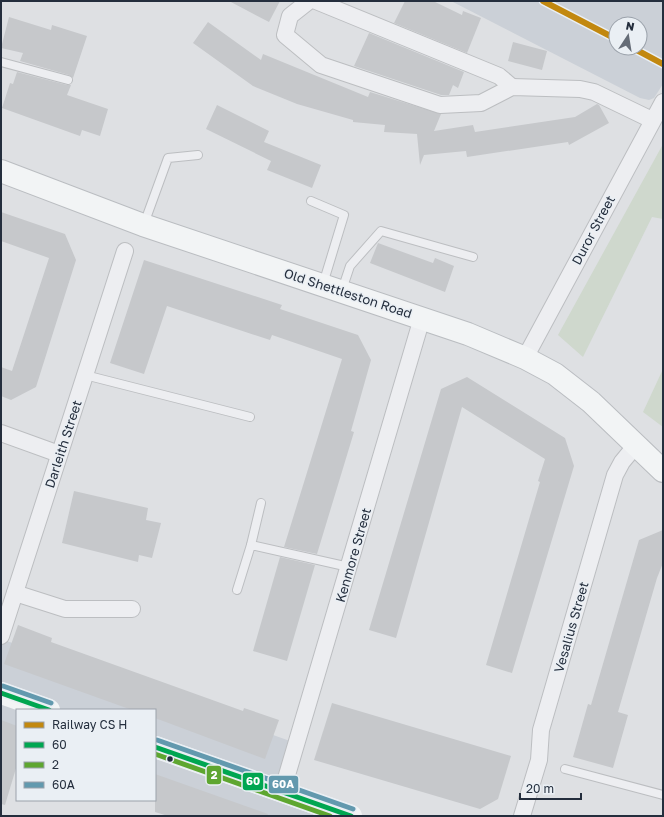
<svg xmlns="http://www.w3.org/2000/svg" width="664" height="817" font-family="'Golos Text',sans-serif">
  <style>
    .built { fill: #cbd0d7; fill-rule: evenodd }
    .green { fill: #cfd8cd }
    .building { fill: #c6c8cb }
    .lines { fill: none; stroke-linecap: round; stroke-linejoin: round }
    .lane-casing { stroke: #bcbec1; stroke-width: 10 }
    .street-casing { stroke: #bcbec1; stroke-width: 18 }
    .primary-casing { stroke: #babdc1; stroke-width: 24 }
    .lane { stroke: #edeef1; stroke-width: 8 }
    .street { stroke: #edeef1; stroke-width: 16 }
    .secondary { stroke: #f2f4f5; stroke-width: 22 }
    .primary { stroke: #f2f4f5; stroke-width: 22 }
    .bus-1-casing { stroke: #eaeff4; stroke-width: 8 }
    .bus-2-casing { stroke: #eaeff4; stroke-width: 8 }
    .bus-3-casing { stroke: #eaeff4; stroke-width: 8 }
    .bus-1 { stroke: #00a651; stroke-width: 5 }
    .bus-2 { stroke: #5ea630; stroke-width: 5 }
    .bus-3 { stroke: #6299ae; stroke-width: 5 }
    .rail-1-casing { stroke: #eaeff4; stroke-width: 9 }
    .rail-1 { stroke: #c2880f; stroke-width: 6 }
    .bus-dot { fill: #242e3d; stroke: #eaeff4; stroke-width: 1.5 }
    .labels { text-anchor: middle; stroke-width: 3; stroke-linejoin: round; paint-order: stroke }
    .street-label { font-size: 13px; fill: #242e3d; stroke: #eaeff4 }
    .line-badge { stroke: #eaeff4; stroke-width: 1.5 }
    .badge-label { font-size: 11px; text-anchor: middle; font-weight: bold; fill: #fff }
  </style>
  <rect width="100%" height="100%" fill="#dee0e3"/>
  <g class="built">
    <path d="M 451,1 L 663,1 L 663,84 L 654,98 L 649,100 L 640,98 ZM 616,24 L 640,24 L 640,48 L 616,48 Z"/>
    <polygon points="1,639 290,741 275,796 340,816 206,816 155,799 155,710 17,710 17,752 1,747"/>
  </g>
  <g class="green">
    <polygon points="663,144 663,219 652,217 583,357 558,335"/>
    <polygon points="663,369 663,427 643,412"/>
  </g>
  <g class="building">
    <polygon points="229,1 280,1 269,22"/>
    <polygon points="405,1 433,1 462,15 463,11 481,18 467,53 394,23"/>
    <polygon points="9,17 51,30 52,25 87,36 73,78 69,75 20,61 23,53 1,48"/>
    <polygon points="208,22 261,60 263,54 368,97 370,92 441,114 434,131 473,125 475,132 575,117 597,104 599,105 609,123 569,145 568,142 467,157 466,151 424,155 420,165 417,134 384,132 385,125 353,122 353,120 297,104 253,86 193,43"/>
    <polygon points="369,33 464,72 458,88 453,85 449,95 441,95 354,66"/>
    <polygon points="513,42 547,51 542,70 508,61"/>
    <polygon points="17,72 67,85 71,85 67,95 108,109 100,136 82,130 80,136 2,108 10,83 13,84"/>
    <polygon points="217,105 269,131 264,142 321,165 312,188 267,170 271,161 206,129"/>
    <polygon points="1,212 65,234 76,260 36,387 11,400 1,396 1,367 12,371 49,258 1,241"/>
    <polygon points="378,243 433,263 435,258 454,266 445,292 370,263"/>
    <polygon points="144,260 282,305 280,309 358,335 371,360 351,431 354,432 317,554 284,547 342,359 272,335 270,340 167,306 144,374 110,363"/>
    <polygon points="467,377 565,438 574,466 512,673 486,665 540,482 538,481 545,459 462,407 396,638 369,630 441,389"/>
    <polygon points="74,491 148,508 146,520 161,523 152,558 139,555 138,562 62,543"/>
    <polygon points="663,530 663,563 657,578 618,712 628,715 613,768 573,757 588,704 591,705 639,540"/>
    <polygon points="280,557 315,565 287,661 253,651"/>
    <polygon points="18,625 52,638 51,642 243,711 244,708 279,720 265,759 155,718 155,710 132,710 4,664"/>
    <polygon points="332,703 511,756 498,799 480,809 314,760"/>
    <polygon points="1,720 17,726 17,765 5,805 1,804"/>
    <polygon points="155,774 268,814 267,816 168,816 155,812"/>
  </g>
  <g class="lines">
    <g class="lane-casing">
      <g id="lane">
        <polyline points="1,62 68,80"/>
        <polyline points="311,201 344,215 323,284"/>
        <polyline points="144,224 168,158 198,155"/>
        <polyline points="342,290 350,266 381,231 473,257"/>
        <polyline points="85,375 250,417"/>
        <polyline points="251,545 261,503"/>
        <polyline points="237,590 251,545 349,567"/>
        <polyline points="565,769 663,795"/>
      </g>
    </g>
    <g class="street-casing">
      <g id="street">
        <polyline points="309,1 290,16 285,35 321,65 440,105 481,103 512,87 580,89 594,92 652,120"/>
        <polyline points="316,1 499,76 512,87"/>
        <polyline points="525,358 663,102"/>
        <polyline points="1,433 59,454"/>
        <polyline points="15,593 65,609 132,609"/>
        <polyline points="1,636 125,251"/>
        <polyline points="282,792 422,318"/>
        <polyline points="522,816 539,760 541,730 615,475 622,462 636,445"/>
      </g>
    </g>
    <g class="primary-casing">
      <polyline id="primary" points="1,171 143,225 468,334 525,358 555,374 591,402 663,471"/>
    </g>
    <use href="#lane" class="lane"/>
    <use href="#street" class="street"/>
    <g class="secondary">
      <polyline points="1,693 49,710"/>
      <polyline points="155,747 351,816"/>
    </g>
    <use href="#primary" class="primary"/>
    <g class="bus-1-casing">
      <g id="bus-1">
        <polyline points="1,693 49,710"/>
        <polyline points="155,747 351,816"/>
      </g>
    </g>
    <g class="bus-2-casing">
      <polyline id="bus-2" points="155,754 330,816"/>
    </g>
    <g class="bus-3-casing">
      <g id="bus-3">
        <polyline points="3,686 51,703"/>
        <polyline points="157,740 353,809"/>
      </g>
    </g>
    <use href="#bus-1" class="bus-1"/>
    <use href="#bus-2" class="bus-2"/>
    <use href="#bus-3" class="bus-3"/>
    <g class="rail-1-casing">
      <g id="rail-1">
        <polyline points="543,1 616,39"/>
        <polyline points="633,48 663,64"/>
      </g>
    </g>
    <use href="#rail-1" class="rail-1"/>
  </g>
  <circle class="bus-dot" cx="170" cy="759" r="3.5"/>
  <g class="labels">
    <g class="street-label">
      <text transform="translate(593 230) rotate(-62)" y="5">Duror Street</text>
      <text transform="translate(348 293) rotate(18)" y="5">Old Shettleston Road</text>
      <text transform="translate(63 444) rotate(-72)" y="5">Darleith Street</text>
      <text transform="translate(353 555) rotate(-74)" y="5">Kenmore Street</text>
      <text transform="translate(571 627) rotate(-74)" y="5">Vesalius Street</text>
    </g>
  </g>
  <g class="line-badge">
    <rect x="206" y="765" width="16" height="20" rx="4" fill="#5ea630"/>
    <rect x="242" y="772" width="22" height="19" rx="4" fill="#00a651"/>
    <rect x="268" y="775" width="31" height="19" rx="4" fill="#6299ae"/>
  </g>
  <g class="badge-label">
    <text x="214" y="779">2</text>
    <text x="253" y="785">60</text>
    <text x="283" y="788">60A</text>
  </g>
  <rect width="664" height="817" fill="none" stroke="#242e3d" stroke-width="4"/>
  <rect x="16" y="709" width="140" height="92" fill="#eaeff4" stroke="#9ba2ab"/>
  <rect x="24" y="722" width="20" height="6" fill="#c2880f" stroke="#9ba2ab"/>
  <text x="52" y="729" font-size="12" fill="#242e3d">Railway CS H</text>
  <rect x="24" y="742" width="20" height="6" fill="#00a651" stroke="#9ba2ab"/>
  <text x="52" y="749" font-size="12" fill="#242e3d">60</text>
  <rect x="24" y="762" width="20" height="6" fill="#5ea630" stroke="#9ba2ab"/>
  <text x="52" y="769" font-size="12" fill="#242e3d">2</text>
  <rect x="24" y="782" width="20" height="6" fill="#6299ae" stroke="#9ba2ab"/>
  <text x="52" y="789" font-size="12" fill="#242e3d">60A</text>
  <g transform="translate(628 36) rotate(12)"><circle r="19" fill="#eaeff4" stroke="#9ba2ab"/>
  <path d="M0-3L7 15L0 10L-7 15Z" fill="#656c77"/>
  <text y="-6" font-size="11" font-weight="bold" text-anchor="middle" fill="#242e3d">N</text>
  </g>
  <path d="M520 793v6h61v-6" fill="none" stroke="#242e3d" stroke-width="2"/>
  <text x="526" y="793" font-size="12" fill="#242e3d" stroke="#eaeff4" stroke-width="3" paint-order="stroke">20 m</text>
</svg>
